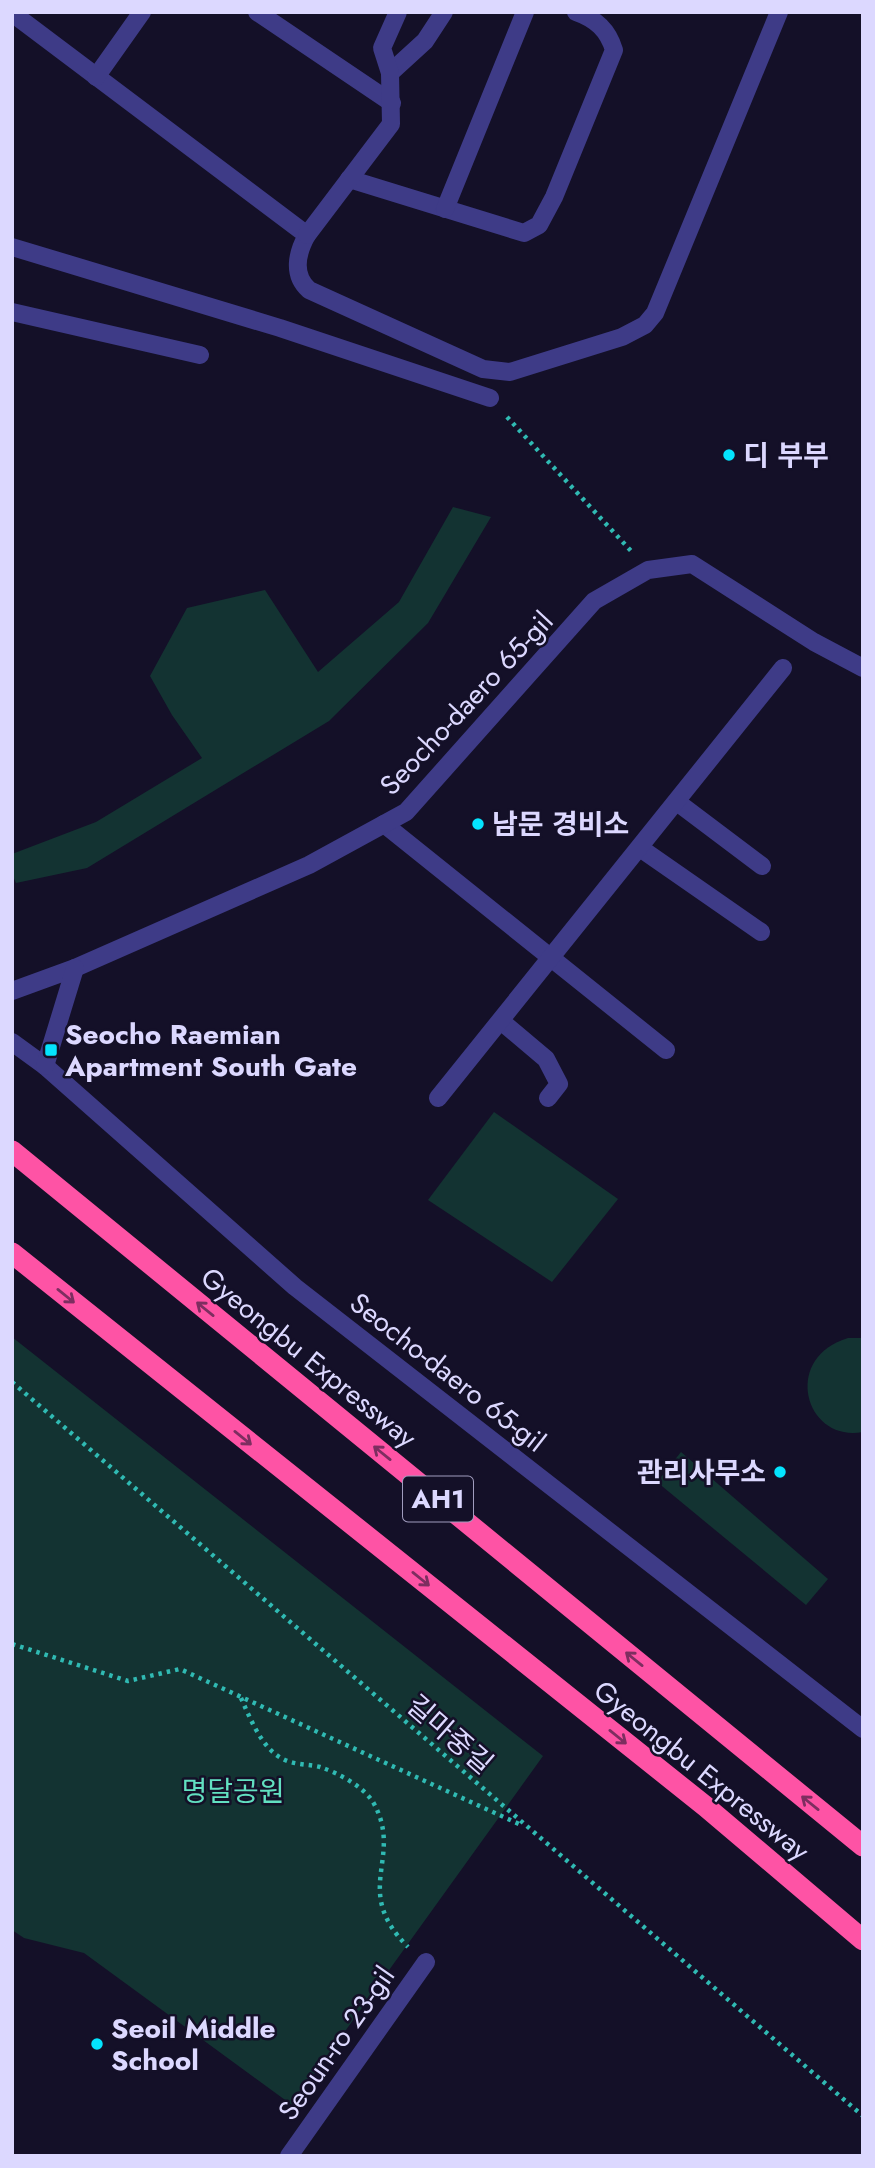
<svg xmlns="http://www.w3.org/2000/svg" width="875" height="2168" font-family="Jost,'Noto Sans KR',sans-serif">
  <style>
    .green { fill: #133332 }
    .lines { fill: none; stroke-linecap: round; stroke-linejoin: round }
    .path { stroke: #30bab3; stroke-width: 4.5; stroke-dasharray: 3.5 5; stroke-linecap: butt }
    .minor { stroke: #3e3b87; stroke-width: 18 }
    .highway { stroke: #fe53a5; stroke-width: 21 }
    .oneway { stroke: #7d2e60 }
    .poi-dot { fill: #04e4fe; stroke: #141028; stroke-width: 2.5 }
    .labels { text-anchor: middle; stroke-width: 5; stroke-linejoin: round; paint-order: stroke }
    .shield { fill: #141028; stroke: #a09cbe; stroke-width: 2 }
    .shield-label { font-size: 26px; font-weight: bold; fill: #dcd8ff }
    .poi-label { font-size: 28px; font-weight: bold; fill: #dcd8ff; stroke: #141028; text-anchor: start }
    .street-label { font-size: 28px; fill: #dcd8ff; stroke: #141028 }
    .park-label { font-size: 28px; fill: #62e0c1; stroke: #141028 }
  </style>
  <rect width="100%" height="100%" fill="#141028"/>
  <g class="green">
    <polygon points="453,507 491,517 428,623 329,721 87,868 16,883 12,874 12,854 96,822 202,758 172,715 150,676 187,608 265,590 318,672 399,602"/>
    <polygon points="494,1112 618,1199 552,1282 428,1200"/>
    <polygon points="12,1337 543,1756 292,2105 84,1953 24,1938 12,1930"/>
    <path d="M 848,1338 L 863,1338 L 863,1432 C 805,1443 781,1358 848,1338 Z"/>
    <polygon points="681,1452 828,1579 806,1605 657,1482"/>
  </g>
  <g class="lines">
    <g class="path">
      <polyline points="507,417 632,552"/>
      <polyline points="12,1382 863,2116"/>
      <polyline points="12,1644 128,1681 180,1669 519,1824"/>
      <path d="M 241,1698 C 250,1718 262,1749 283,1759 C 294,1765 308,1764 320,1767 C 338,1773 363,1786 373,1802 C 405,1858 350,1889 408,1947"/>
    </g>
    <g class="minor">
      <polyline points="257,12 392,103"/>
      <path d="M 20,19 L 307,235 C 297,253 292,275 309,290 L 483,369 L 510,372 L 622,337 L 645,325 L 655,313 L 779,12"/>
      <polyline points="390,73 425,41 444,12"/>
      <polyline points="96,77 142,12"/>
      <path d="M 349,179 L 524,233 L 539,225 L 554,197 L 614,50 C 608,30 596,19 576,12"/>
      <polyline points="445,209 525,12"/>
      <polyline points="307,235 391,124 390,73 382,48 398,12"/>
      <polyline points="12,247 280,328 490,398"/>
      <polyline points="12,312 200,355"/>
      <polyline points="677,802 762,866"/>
      <polyline points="384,824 666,1050"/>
      <polyline points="640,848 761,932"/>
      <polyline points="12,991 75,968 309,865 406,812 594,601 648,570 692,564 814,642 863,668"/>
      <polyline points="501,1021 546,1059 559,1084 548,1098"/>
      <polyline points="12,1042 45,1066 295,1287 863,1729"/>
      <polyline points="45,1066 75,968"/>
      <polyline points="438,1098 783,668"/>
      <polyline points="289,2156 426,1962"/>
    </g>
    <g class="highway">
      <polyline points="12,1151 863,1846"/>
      <polyline points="12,1253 705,1806 863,1940"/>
    </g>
  </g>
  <defs><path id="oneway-shaft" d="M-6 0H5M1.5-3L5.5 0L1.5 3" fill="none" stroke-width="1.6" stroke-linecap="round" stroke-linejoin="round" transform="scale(1.75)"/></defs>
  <g class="oneway">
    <use href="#oneway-shaft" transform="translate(66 1296) rotate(39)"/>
    <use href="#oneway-shaft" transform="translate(205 1309) rotate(-141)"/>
    <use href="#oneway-shaft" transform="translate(243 1438) rotate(39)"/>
    <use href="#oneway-shaft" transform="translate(382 1453) rotate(-141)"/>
    <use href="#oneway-shaft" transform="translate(421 1579) rotate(39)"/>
    <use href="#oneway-shaft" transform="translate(634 1659) rotate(-141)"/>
    <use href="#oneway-shaft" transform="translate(618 1737) rotate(39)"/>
    <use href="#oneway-shaft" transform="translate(810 1803) rotate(-141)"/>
  </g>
  <g class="poi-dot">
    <circle cx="729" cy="455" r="7"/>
    <circle cx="478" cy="824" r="7"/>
    <rect x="44" y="1043" width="14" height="14" rx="3.5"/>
    <circle cx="780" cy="1472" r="7"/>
    <circle cx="97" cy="2044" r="7"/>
  </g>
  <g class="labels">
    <rect class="shield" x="403" y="1476.5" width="70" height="45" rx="5"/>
    <g class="shield-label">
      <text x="438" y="1508">AH1</text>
    </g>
    <g class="poi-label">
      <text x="743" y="465">디 부부</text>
      <text x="492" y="834">남문 경비소</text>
      <text x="65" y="1044">Seocho Raemian<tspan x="65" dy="32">Apartment South Gate</tspan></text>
      <text x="766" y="1482" text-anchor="end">관리사무소</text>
      <text x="111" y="2038">Seoil Middle<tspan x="111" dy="32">School</tspan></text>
    </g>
    <g class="street-label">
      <text transform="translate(466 703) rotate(-47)" y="10">Seocho-daero 65-gil</text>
      <text transform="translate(309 1357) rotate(39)" y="10">Gyeongbu Expressway</text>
      <text transform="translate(448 1372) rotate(38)" y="10">Seocho-daero 65-gil</text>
      <text transform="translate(450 1734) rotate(41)" y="10">길마중길</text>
      <text transform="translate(702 1770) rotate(39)" y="10">Gyeongbu Expressway</text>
      <text transform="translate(336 2043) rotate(-55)" y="10">Seoun-ro 23-gil</text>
    </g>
    <g class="park-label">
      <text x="233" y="1801">명달공원</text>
    </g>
  </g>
  <rect width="875" height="2168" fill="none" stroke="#dcd8ff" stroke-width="28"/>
</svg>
